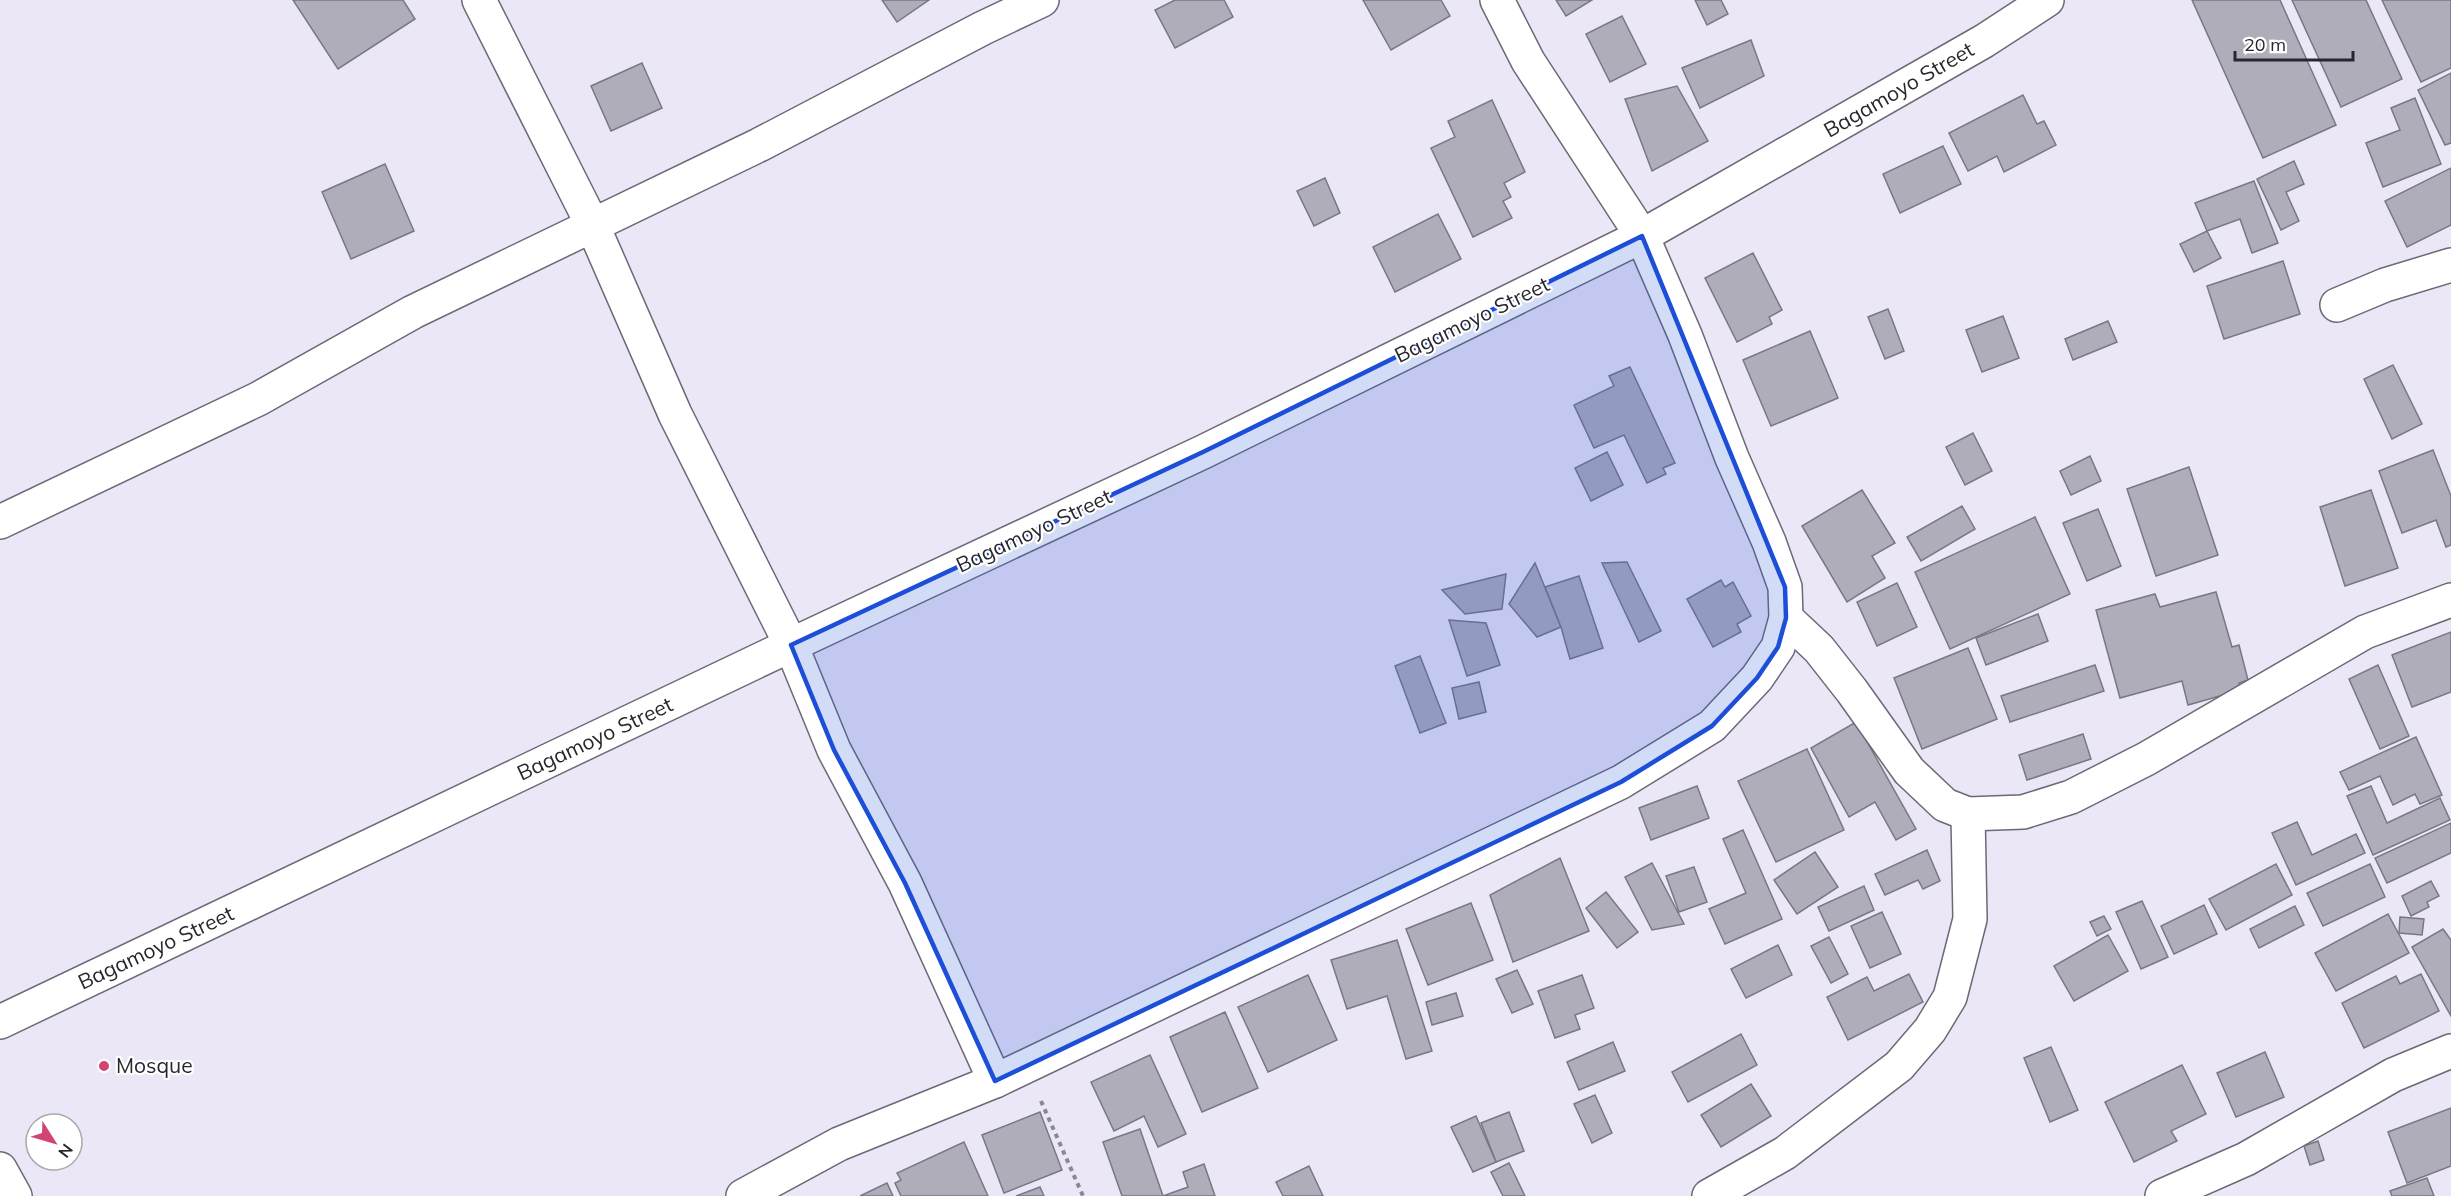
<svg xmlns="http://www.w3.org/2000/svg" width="2451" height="1196" font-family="Mulish,sans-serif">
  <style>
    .building { fill: #b0adbb; stroke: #7a7784; stroke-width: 1.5 }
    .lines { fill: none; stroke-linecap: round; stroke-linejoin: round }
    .street-casing { stroke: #6c6876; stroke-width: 36 }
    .path { stroke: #8b8893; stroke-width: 4; stroke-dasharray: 4.5 4.5; stroke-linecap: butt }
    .street { stroke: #fff; stroke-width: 33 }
    .marked { fill: #1d4ed8; fill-opacity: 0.2; stroke: #1d4ed8; stroke-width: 4.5; stroke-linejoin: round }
    .poi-dot { fill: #d14473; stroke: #fff; stroke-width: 2 }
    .labels { text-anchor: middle; stroke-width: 4.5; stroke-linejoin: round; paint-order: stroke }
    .street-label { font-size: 21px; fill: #28272d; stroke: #fff }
    .poi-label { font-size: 21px; fill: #28272d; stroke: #fff; text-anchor: start }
  </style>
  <rect width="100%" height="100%" fill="#ebe7f7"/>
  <g class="building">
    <polygon points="293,0 403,0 415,19 338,69"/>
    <polygon points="882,0 929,0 897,22"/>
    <polygon points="1175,0 1224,0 1233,17 1175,48 1155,10"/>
    <polygon points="1363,0 1441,0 1450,16 1391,50"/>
    <polygon points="1556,0 1592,0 1566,16"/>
    <polygon points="1695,0 1721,0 1728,14 1707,25"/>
    <polygon points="2192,0 2280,0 2336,125 2263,158"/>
    <polygon points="2292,0 2366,0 2402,79 2341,107"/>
    <polygon points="2382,0 2451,0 2451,68 2421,82"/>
    <polygon points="1622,16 1646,64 1610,82 1586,34"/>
    <polygon points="1751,40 1764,76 1700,108 1682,68"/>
    <polygon points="642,63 662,108 611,131 591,86"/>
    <polygon points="2451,73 2451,143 2445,145 2418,90"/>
    <polygon points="1677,86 1708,141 1652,171 1625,99"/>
    <polygon points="2023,95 2037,124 2044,121 2056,145 2004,172 1997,156 1968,171 1949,133"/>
    <polygon points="2415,98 2441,164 2383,187 2366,143 2400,130 2391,108"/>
    <polygon points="1492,100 1525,172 1504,183 1511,197 1503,201 1512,218 1473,237 1431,148 1455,137 1448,121"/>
    <polygon points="1943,146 1961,184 1900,213 1883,174"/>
    <polygon points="2294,161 2304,184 2286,192 2299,221 2281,230 2257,179"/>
    <polygon points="385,164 414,231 351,259 322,192"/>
    <polygon points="2451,168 2451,225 2407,247 2385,201"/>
    <polygon points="1325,178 1340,213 1314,226 1297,191"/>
    <polygon points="2254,181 2278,243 2252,253 2240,219 2207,231 2195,203"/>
    <polygon points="1438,214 1461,259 1395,292 1373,247"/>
    <polygon points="2207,231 2221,258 2194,272 2180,244"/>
    <polygon points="1753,253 1782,310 1769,317 1772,324 1737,342 1705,278"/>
    <polygon points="2283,261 2300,314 2224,339 2207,286"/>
    <polygon points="1888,309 1904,351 1885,359 1868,317"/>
    <polygon points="2003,316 2019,358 1982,372 1966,330"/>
    <polygon points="2108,321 2117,342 2073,360 2065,339"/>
    <polygon points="1810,331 1838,398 1771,426 1743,360"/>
    <polygon points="2393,365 2422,424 2392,439 2364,379"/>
    <polygon points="1630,367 1675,463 1663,468 1666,474 1647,483 1624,435 1594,448 1574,405 1614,386 1609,376"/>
    <polygon points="1973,433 1992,471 1965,485 1946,447"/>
    <polygon points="2433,450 2451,496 2451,545 2446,547 2436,520 2402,533 2379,471"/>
    <polygon points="1607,452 1623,485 1591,501 1575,468"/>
    <polygon points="2090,456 2101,481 2071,495 2060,471"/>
    <polygon points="2189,467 2218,555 2156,576 2127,489"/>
    <polygon points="1862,490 1895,543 1872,556 1885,578 1847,602 1802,526"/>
    <polygon points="2371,490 2398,568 2345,586 2320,507"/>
    <polygon points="1962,506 1975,529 1921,561 1907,537"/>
    <polygon points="2098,509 2121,566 2087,581 2063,523"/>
    <polygon points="2035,517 2070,594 1950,649 1915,572"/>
    <polygon points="1627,562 1661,631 1639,642 1602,563"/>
    <polygon points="1535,563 1561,627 1537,637 1509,604"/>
    <polygon points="1506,574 1502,609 1465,614 1442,590"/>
    <polygon points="1579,576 1603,648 1570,659 1561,627 1545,587"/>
    <polygon points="1721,580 1725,587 1733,582 1751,616 1737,624 1741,632 1713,647 1687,599"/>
    <polygon points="1897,583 1917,627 1877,646 1857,602"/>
    <polygon points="2216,592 2232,647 2239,645 2248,680 2239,683 2241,690 2188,705 2182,681 2120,698 2096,610 2155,594 2160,607"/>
    <polygon points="2038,614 2048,641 1986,665 1976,638"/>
    <polygon points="1449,620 1486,623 1500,665 1467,676"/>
    <polygon points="2451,632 2451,692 2412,707 2392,655"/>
    <polygon points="1968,648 1997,719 1922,749 1894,678"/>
    <polygon points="1420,656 1446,723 1420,733 1395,666"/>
    <polygon points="2095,665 2104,691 2010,722 2001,696"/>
    <polygon points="2378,665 2409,736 2380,749 2349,679"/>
    <polygon points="1479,682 1486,712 1459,719 1452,688"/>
    <polygon points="1856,722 1916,829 1896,840 1875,802 1849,817 1811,748"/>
    <polygon points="2083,734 2091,759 2027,780 2019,755"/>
    <polygon points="2416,737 2442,795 2420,804 2415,794 2393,805 2380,776 2349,790 2340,772"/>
    <polygon points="1807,749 1844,830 1776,862 1738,781"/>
    <polygon points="1697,786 1709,818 1651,840 1639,808"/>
    <polygon points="2371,786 2387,823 2440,798 2450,820 2373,855 2347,796"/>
    <polygon points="2297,822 2312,855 2356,834 2365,853 2296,885 2272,833"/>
    <polygon points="2451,823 2451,853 2387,883 2375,858"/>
    <polygon points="1743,830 1782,919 1725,944 1709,909 1746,893 1723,839"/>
    <polygon points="1927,850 1940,881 1923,889 1918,880 1885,895 1875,874"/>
    <polygon points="1815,852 1838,887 1797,914 1774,880"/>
    <polygon points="1560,858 1589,931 1513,962 1490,895"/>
    <polygon points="1652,863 1684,924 1652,930 1625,877"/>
    <polygon points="2276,864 2292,895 2226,930 2209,899"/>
    <polygon points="2370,864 2385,897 2323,926 2307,893"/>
    <polygon points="1694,867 1707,902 1679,912 1666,876"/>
    <polygon points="2431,881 2439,896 2427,902 2429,907 2411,916 2402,896"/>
    <polygon points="1864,886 1874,910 1829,931 1818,907"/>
    <polygon points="1606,892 1638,932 1617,948 1586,908"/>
    <polygon points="2142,901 2168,957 2141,969 2116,912"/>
    <polygon points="1471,903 1493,960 1428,985 1406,929"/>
    <polygon points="2204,905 2217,934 2174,954 2161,926"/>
    <polygon points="2295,906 2304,925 2259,948 2250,929"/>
    <polygon points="1882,912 1901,954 1870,968 1851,926"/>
    <polygon points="2388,914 2409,953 2336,991 2315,953"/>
    <polygon points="2104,916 2111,929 2097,936 2090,922"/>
    <polygon points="2400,917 2424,919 2422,935 2399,933"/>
    <polygon points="2443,929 2451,940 2451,1016 2412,947"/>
    <polygon points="2108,935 2128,971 2074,1001 2054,966"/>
    <polygon points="1829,937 1848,974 1831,983 1811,946"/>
    <polygon points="1397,940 1432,1051 1406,1059 1387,996 1347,1009 1331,960"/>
    <polygon points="1778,945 1792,975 1746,998 1731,969"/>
    <polygon points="1517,970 1533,1004 1512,1013 1496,979"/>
    <polygon points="1909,974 1923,1002 1848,1040 1827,997 1867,977 1874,991"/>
    <polygon points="2421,974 2439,1011 2364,1048 2342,1003 2396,976 2400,984"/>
    <polygon points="1308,975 1337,1040 1268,1072 1238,1007"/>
    <polygon points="1582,975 1594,1008 1575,1015 1580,1029 1555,1038 1538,991"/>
    <polygon points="1456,993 1463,1016 1432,1025 1426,1002"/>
    <polygon points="1225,1012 1258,1088 1202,1112 1170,1037"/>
    <polygon points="1741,1034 1757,1065 1688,1102 1672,1072"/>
    <polygon points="1613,1042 1625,1071 1579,1090 1567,1062"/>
    <polygon points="2051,1047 2078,1110 2050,1122 2024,1058"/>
    <polygon points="2265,1052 2284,1097 2236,1117 2217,1073"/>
    <polygon points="1150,1055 1186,1134 1158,1147 1144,1116 1114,1131 1091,1082"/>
    <polygon points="2182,1065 2206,1114 2171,1131 2177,1141 2134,1162 2105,1102"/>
    <polygon points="1751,1084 1771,1116 1721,1147 1701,1115"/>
    <polygon points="1595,1095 1612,1133 1592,1143 1574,1104"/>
    <polygon points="2451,1108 2451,1166 2407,1183 2388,1132"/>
    <polygon points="1040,1112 1062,1170 1004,1193 982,1135"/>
    <polygon points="1509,1112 1524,1151 1496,1162 1481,1123"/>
    <polygon points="1476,1116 1496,1162 1473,1172 1451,1127"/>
    <polygon points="1140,1129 1163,1196 1188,1187 1183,1172 1204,1164 1215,1196 1122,1196 1103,1142"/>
    <polygon points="2318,1141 2324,1160 2310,1165 2304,1146"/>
    <polygon points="964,1142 988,1196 901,1196 895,1183 901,1180 897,1173"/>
    <polygon points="1509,1163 1525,1196 1503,1196 1491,1172"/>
    <polygon points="1309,1166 1323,1196 1283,1196 1276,1182"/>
    <polygon points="2427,1178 2434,1196 2392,1196 2390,1191"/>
    <polygon points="887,1183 893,1196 860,1196"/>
    <polygon points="1040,1187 1044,1196 1016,1196"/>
  </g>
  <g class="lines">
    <g class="street-casing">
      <g id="street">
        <polyline points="479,0 592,224 675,414 791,645 834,750 905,883 995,1081"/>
        <polyline points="2337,305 2385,285 2451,265"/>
        <polyline points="0,522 258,399 413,312 759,145 983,28 1042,0"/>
        <polyline points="1786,618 1819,649 1852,691 1909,771 1945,805 1968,814 2023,812 2071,797 2146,759 2365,632 2451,600"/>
        <polyline points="0,1022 791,645 1203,452 1642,236 1984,41 2047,0"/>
        <polyline points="0,1169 15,1196"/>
        <polyline points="743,1196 839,1144 995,1081 1621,782 1712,726 1757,678 1778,647 1786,618 1785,587 1769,542 1732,458 1685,335 1642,236 1528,61 1497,0"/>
        <polyline points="1709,1196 1785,1153 1899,1066 1930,1030 1950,997 1970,919 1968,814"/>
        <polyline points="2162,1196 2246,1159 2393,1075 2451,1051"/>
      </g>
    </g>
    <polyline class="path" points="1041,1101 1083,1196"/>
    <use href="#street" class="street"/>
  </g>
  <path class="marked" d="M 1642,236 L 1785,587 L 1786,618 L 1778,647 L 1757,678 L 1712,726 L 1621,782 L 995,1081 L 905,883 L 834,750 L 791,645 L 1203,452 Z"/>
  <circle class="poi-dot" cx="104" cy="1066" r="6"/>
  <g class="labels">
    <g class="street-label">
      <text transform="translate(1899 90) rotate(-30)" y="7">Bagamoyo Street</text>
      <text transform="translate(1472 320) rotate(-26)" y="7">Bagamoyo Street</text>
      <text transform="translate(1034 531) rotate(-25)" y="7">Bagamoyo Street</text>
      <text transform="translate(595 739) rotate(-25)" y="7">Bagamoyo Street</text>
      <text transform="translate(156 948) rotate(-25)" y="7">Bagamoyo Street</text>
    </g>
    <g class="poi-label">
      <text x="116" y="1073">Mosque</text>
    </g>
  </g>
  <g transform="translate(54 1142) rotate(127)"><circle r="28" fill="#ffffff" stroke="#a9a9ab" stroke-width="1.5"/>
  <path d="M0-4.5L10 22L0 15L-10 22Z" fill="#d14473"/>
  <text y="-9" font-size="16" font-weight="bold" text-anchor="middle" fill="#28272d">N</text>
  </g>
  <path d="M2235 51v9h118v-9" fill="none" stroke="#28272d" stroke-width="3"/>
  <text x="2244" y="51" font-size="18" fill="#28272d" stroke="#ffffff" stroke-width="4.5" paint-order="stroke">20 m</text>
</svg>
